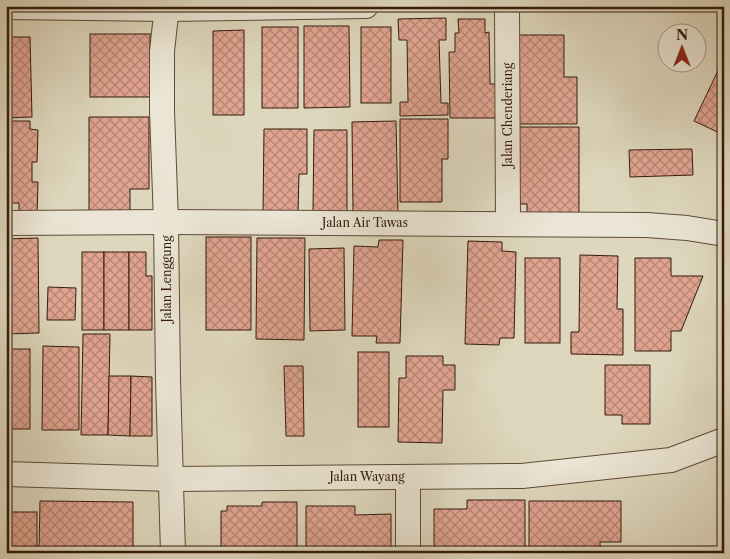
<svg xmlns="http://www.w3.org/2000/svg" width="730" height="559" font-family="'Libre Caslon Text',serif">
  <style>
    .building { fill: url(#building-cross-hatch); stroke: #351b0b }
    .lines { fill: none; stroke-linecap: round; stroke-linejoin: round }
    .minor-casing { stroke: #5f4a38; stroke-width: 26 }
    .minor { stroke: #eae5d4; stroke-width: 24 }
    .labels { text-anchor: middle; stroke-width: 4.5; stroke-linejoin: round; paint-order: stroke }
    .street-label { font-size: 12px; fill: #351b0b; stroke: #eae5d4 }
  </style>
  <defs>
    <pattern id="building-cross-hatch" width="8" height="8" patternUnits="userSpaceOnUse" patternTransform="scale(1.25)"><rect width="8" height="8" fill="#e1a491"/><path d="M0 0l8 8M0 8l8-8" fill="none" stroke="#b78575"/></pattern>
  </defs>
  <rect width="100%" height="100%" fill="#ded7bd"/>
  <filter id="stains"><feTurbulence type="fractalNoise" baseFrequency=".004" numOctaves="4"/><feColorMatrix values="0 0 0 0 .2 0 0 0 0 .09 0 0 0 0 .02 0 0 0 .5 -.17"/></filter>
  <radialGradient id="worn" r=".72"><stop offset=".6" stop-color="#630" stop-opacity="0"/><stop offset="1" stop-color="#630" stop-opacity=".3"/></radialGradient>
  <g class="building">
    <polygon points="446,18 446,40 439,40 441,103 448,103 448,115 400,116 400,102 408,102 407,40 399,40 398,19"/>
    <polygon points="458,19 485,19 485,33 489,32 490,84 498,84 498,118 450,118 449,52 455,52 455,33 459,33"/>
    <polygon points="304,26 349,26 350,107 304,108"/>
    <rect x="262" y="27" width="36" height="81"/>
    <rect x="361" y="27" width="30" height="76"/>
    <polygon points="244,30 244,115 213,115 213,31"/>
    <rect x="90" y="34" width="60" height="63"/>
    <polygon points="519,35 564,35 564,77 577,77 577,124 519,124"/>
    <polygon points="6,37 30,37 32,117 6,118"/>
    <polygon points="724,58 724,135 694,121"/>
    <polygon points="89,117 149,117 149,189 130,189 130,217 89,217"/>
    <polygon points="400,119 448,119 448,159 442,159 442,202 400,202"/>
    <polygon points="6,121 30,121 30,129 38,130 37,162 32,162 32,182 38,182 37,216 19,215 19,203 6,203"/>
    <polygon points="396,121 398,213 353,213 352,122"/>
    <polygon points="518,127 579,127 579,213 527,213 527,204 518,204"/>
    <polygon points="264,129 307,129 307,174 299,174 298,213 263,213"/>
    <polygon points="314,130 347,130 347,212 313,211"/>
    <polygon points="692,149 693,175 630,177 629,150"/>
    <rect x="206" y="237" width="45" height="93"/>
    <polygon points="38,238 39,333 6,334 6,239"/>
    <polygon points="257,238 305,238 304,340 256,339"/>
    <polygon points="379,240 403,240 400,343 376,343 377,336 352,336 354,246 378,247"/>
    <polygon points="468,241 502,242 502,251 516,252 514,338 500,338 499,345 465,344"/>
    <polygon points="344,248 345,330 310,331 309,249"/>
    <rect x="82" y="252" width="22" height="78"/>
    <rect x="104" y="252" width="25" height="78"/>
    <polygon points="129,252 146,252 146,276 152,276 152,330 129,330"/>
    <polygon points="580,255 618,256 617,309 623,309 623,355 571,354 571,332 579,332"/>
    <rect x="525" y="258" width="35" height="85"/>
    <polygon points="635,258 671,258 671,276 703,276 681,331 671,331 671,351 635,351"/>
    <polygon points="48,287 76,288 75,320 47,320"/>
    <polygon points="83,334 110,334 108,435 81,435"/>
    <polygon points="43,346 79,347 79,430 42,430"/>
    <rect x="6" y="349" width="24" height="80"/>
    <rect x="358" y="352" width="31" height="75"/>
    <polygon points="406,356 443,356 443,365 455,365 455,390 443,390 442,443 398,442 399,378 406,378"/>
    <polygon points="605,365 650,365 650,424 622,424 622,415 605,415"/>
    <polygon points="284,366 303,366 304,436 286,436"/>
    <polygon points="109,376 131,376 130,436 108,435"/>
    <polygon points="131,376 152,377 152,436 130,436"/>
    <polygon points="467,500 525,500 525,553 434,553 434,509 467,509"/>
    <polygon points="40,501 133,502 133,553 39,553"/>
    <polygon points="529,501 621,501 621,542 600,542 600,549 529,549"/>
    <polygon points="262,502 297,502 297,552 221,552 221,511 227,511 227,506 262,506"/>
    <polygon points="306,506 355,506 355,515 391,514 391,549 356,549 356,553 306,553"/>
    <rect x="6" y="512" width="31" height="41"/>
  </g>
  <g class="lines">
    <g class="minor-casing">
      <g id="minor">
        <polyline points="167,6 162,51 162,111 166,222 168,380 173,553"/>
        <polyline points="507,6 508,224"/>
        <polyline points="6,7 167,9 366,6"/>
        <polyline points="6,223 166,222 647,225 687,228 724,234"/>
        <polyline points="6,474 171,479 522,476 671,460 724,440"/>
        <polyline points="408,477 408,553"/>
      </g>
    </g>
    <use href="#minor" class="minor"/>
  </g>
  <g class="labels">
    <g class="street-label">
      <text transform="translate(508 115) rotate(-90)" y="4">Jalan Chenderiang</text>
      <text x="365" y="227">Jalan Air Tawas</text>
      <text transform="translate(167 279) rotate(-90)" y="4">Jalan Lenggung</text>
      <text x="367" y="481">Jalan Wayang</text>
    </g>
  </g>
  <rect width="730" height="559" fill="none" stroke="#ded7bd" stroke-width="25"/>
  <rect x="8" y="8" width="715" height="544" fill="none" stroke="#351b0b" stroke-width="2.5"/>
  <rect x="12" y="12" width="705" height="534" fill="none" stroke="#351b0b"/>
  <g transform="translate(682 48)"><circle r="24" fill="#eae5d4" stroke="#a29484"/>
  <path d="M0-4L9 19L0 12L-9 19Z" fill="#8f2418"/>
  <text y="-8" font-size="14" font-weight="bold" text-anchor="middle" fill="#351b0b">N</text>
  </g>
  <rect width="100%" height="100%" filter="url(#stains)"/>
  <rect width="100%" height="100%" fill="url(#worn)"/>
</svg>
